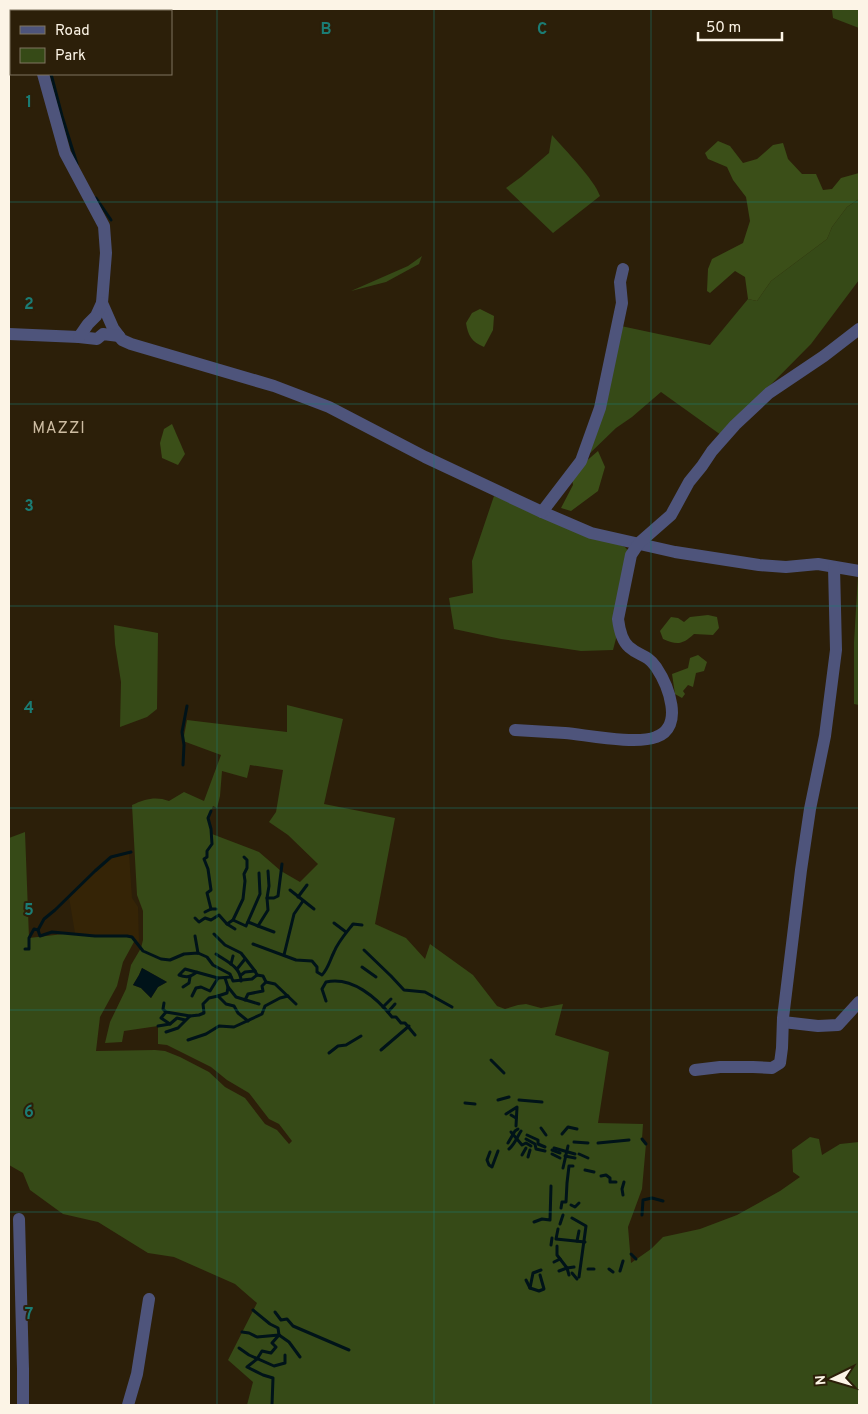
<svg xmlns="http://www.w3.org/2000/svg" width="868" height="1414" font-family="Overpass,sans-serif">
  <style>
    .built { fill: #352406 }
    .green { fill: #364a17; fill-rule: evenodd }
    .forest { fill: #3b4f18 }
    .water { fill: #001319 }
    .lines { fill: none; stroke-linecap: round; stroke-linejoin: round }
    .stream { stroke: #001319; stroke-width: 3 }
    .minor { stroke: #4e547b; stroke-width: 12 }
    .grid { fill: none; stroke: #1b7c74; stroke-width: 1; stroke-opacity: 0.55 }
    .labels { text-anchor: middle; stroke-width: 4; stroke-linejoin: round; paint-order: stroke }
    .quarter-label { font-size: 16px; letter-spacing: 1px; fill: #cdbca2; stroke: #2c1f09 }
    .grid-label { font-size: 16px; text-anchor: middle; font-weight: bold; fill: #1b7c74; stroke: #2c1f09; stroke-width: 4; stroke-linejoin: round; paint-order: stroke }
  </style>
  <rect width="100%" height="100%" fill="#2c1f09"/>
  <polygon class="built" points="129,853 132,898 138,907 139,941 137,943 132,937 95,936 75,933 69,897 95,871 111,857"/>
  <g class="green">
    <polygon points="829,9 859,9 859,28 833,18 832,10"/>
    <path d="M 552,135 C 565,150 594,179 600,196 L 553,233 L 506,188 L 521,177 L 549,153 Z"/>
    <polygon points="859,199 859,280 811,344 721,435 661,392 632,417 616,428 585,458 621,326 710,345 748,299 757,301 771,281 827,239 832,227 847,207"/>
    <polygon points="422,256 419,264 386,282 351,291 408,266"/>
    <polygon points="494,496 625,547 629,552 618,631 613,650 581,651 501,639 454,629 449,598 473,593 472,561"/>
    <polygon points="858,576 859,576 859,705 854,704 854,642"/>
    <polygon points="114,625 158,633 157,709 147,717 120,727 121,682 115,644"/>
    <path d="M 287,705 L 343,719 L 324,804 L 395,818 L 375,924 L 406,938 L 425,959 L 430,944 L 473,975 L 497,1006 L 505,1009 L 518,1005 L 526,1004 L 541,1008 L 563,1004 L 555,1035 L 609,1052 L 598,1123 L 643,1124 L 642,1139 L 646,1144 L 642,1189 L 628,1227 L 631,1263 L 651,1249 L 663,1237 L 700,1229 L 737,1215 L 780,1191 L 800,1177 L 793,1172 L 792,1150 L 810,1137 L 819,1139 L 822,1155 L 840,1144 L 859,1142 L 859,1405 L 247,1405 L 253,1382 L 228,1360 L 257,1303 L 235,1284 L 174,1257 L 148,1253 L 98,1222 L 63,1214 L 30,1190 L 23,1173 L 9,1165 L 9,838 L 25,832 L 29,938 L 72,933 L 95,936 L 127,936 L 132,937 L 135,940 L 123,962 L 117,986 L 100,1017 L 96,1051 L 155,1050 L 165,1051 L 180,1057 L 209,1072 L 225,1087 L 245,1098 L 265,1124 L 277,1130 L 289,1144 L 292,1141 L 279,1124 L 269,1119 L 249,1093 L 227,1080 L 211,1067 L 167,1045 L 158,1044 L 158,1026 L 124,1031 L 122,1042 L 105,1043 L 110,1022 L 126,989 L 131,965 L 141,948 L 143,940 L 143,911 L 137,895 L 132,805 C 145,799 156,796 169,801 L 184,792 L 204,801 L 221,755 L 183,741 L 187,720 L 287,732 ZM 250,765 L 283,770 L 276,812 L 269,822 L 288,835 L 318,864 L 300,882 L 281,871 L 259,852 L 212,834 L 208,818 L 213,806 L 217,808 L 220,796 L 222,771 L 247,778 ZM 142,968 L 167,982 L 158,987 L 151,998 L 141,988 L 133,985 L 139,975 Z"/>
  </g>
  <g class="forest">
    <polygon points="718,141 730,146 743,163 757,159 773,145 783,143 788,159 802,174 816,174 823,190 832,189 841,178 859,173 859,199 847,207 832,227 827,239 771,281 757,301 748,299 745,277 735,271 710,293 707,291 708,269 712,259 743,243 750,221 746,197 733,180 727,167 708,159 705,153"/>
    <path d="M 480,309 L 494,316 L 493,330 L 484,347 C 472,342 468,336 466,323 L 472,313 Z"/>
    <polygon points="172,424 185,454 178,465 162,458 160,443 164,429"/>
    <polygon points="598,451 605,467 598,491 571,511 561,508 573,485 572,478 584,463"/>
    <path d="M 708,615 L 717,617 L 719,628 L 713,635 L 694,634 C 682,645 677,645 663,639 L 660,631 L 671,617 L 678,618 L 684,622 L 690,617 Z"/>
    <polygon points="698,655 707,662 704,671 696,673 693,687 688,685 683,691 685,694 682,698 675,694 672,674 688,668 690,658"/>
  </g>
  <polygon class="water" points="142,968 167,982 158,987 151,998 141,988 133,985 139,975"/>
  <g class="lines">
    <g class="stream">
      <polyline points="41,9 42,11"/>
      <polyline points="38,10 38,9"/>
      <polyline points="51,74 62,116 77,164"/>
      <polyline points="96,198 111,220"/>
      <polyline points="183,765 184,745 182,732 187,706"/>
      <polyline points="211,811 208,818 211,829 212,844 207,851 207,857 204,859 208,869 211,890 207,893 211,909"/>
      <polyline points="290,890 314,909"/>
      <polyline points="298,897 307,885"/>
      <polyline points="267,898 274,898 278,896 282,864"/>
      <polyline points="205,912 211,909 216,909"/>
      <polyline points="195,918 199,922 205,918 211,920 219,915 227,924 235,929"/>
      <polyline points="233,920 246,926 260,894 259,873"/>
      <polyline points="248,922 258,926 268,910 267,898 269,886 268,871"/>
      <polyline points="334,923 346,932"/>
      <polyline points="227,924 233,920 243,899 245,881 244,874 247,868 247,860 244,857"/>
      <polyline points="258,926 274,932"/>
      <polyline points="38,930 44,919 55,910 95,871 111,857 131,852"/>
      <polyline points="214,934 225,945 241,953 255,971"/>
      <polyline points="195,936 198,953"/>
      <path d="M 253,944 L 296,960 L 312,961 L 317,967 L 317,972 L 322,975 C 328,969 330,960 334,952 C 338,942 346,933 353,924 L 362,925"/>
      <polyline points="25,949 29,949 29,938 34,929 38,930 40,936 52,932 95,936 127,936 132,937 143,951 161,959 170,960 184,954 198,953 207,957 213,965 230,974 233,981 252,979 257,975 263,976 266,982 275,984 296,1004"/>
      <polyline points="364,950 391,976 404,990 425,992 452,1007"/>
      <path d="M 216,954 C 226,961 241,967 241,981"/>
      <polyline points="284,955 294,914 303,901"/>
      <polyline points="231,964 233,956"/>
      <polyline points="362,967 376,977"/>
      <polyline points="237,969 245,959"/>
      <path d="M 197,972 C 190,977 187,978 179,975 L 185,969 L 218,978 L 231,977"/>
      <polyline points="241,975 245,972 255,971 257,975"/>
      <polyline points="183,987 189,983 190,977"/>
      <polyline points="228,987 236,997 259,1004"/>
      <polyline points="192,996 196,988 201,987 210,991 218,978"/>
      <polyline points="218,996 227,993 228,987 225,978"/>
      <polyline points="245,1000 248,994 263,991 262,986 266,982"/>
      <path d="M 326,1001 L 322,989 L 326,982 C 352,976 377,998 392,1017 L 396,1017 L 401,1023 L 405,1023 L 415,1035"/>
      <polyline points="164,1003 163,1009 166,1012 190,1016"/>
      <polyline points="383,1007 391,999"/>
      <polyline points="166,1012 161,1018 170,1024"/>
      <polyline points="388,1012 395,1004"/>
      <polyline points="158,1026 170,1024 177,1018 185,1020"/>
      <polyline points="166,1032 178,1028 190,1016 199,1015 204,1013 203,1004 209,998 218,996 226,1004 234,1006 238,1013 248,1021"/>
      <polyline points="188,1040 206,1034 219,1026 234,1027 262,1014 265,1006 280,998 288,996"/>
      <polyline points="381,1050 409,1026"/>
      <polyline points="329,1053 338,1046 346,1045 361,1036"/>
      <polyline points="491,1060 504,1073"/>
      <polyline points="498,1100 509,1097"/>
      <polyline points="519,1100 542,1102"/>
      <polyline points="465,1103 475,1104"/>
      <polyline points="506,1114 517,1107 516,1126"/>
      <polyline points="511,1115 516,1118"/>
      <polyline points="541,1128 546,1135"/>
      <polyline points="511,1132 522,1145 526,1143 531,1146"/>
      <polyline points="562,1134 568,1127 577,1129"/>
      <polyline points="527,1135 538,1140 538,1144 545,1147"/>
      <polyline points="526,1139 535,1144 536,1149 545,1151"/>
      <polyline points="642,1139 646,1144"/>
      <polyline points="574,1142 588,1143"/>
      <polyline points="508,1143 515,1131 518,1129"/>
      <polyline points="598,1143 629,1140"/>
      <polyline points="554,1148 575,1154"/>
      <path d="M 509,1149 C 515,1144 517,1137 521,1131"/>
      <polyline points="552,1150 560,1153"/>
      <polyline points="490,1152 487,1160 489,1165 492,1167 498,1151"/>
      <polyline points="552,1154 560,1158"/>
      <polyline points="579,1154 588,1158"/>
      <polyline points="522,1155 526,1148"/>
      <polyline points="565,1156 575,1158"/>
      <polyline points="528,1157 530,1150"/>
      <polyline points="563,1168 568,1146"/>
      <polyline points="585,1170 594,1172"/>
      <polyline points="601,1176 606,1175 610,1178 610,1182 616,1182"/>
      <polyline points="623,1195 622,1189 624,1182"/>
      <polyline points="571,1205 575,1207 579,1203"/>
      <polyline points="561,1208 562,1202 566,1202 567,1183 569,1166 573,1166"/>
      <polyline points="642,1215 643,1200 652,1198 663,1201"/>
      <polyline points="572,1218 586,1226 579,1277"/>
      <polyline points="534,1222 542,1219 550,1220 551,1186"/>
      <polyline points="560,1224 563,1215"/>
      <polyline points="558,1229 556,1239 585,1242"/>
      <polyline points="577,1241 579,1231"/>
      <polyline points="551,1245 552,1238"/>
      <polyline points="557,1246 557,1255 567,1268 569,1275"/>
      <polyline points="631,1254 636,1259"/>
      <polyline points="554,1262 560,1259"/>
      <polyline points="588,1269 594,1269"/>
      <polyline points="609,1269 613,1272"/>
      <polyline points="559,1271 567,1268 574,1267"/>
      <polyline points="620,1271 623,1261"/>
      <polyline points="572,1273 577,1279"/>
      <polyline points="526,1280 530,1288 539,1291 544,1289 540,1275"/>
      <polyline points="530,1288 533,1273 541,1270"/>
      <polyline points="253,1310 270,1324 278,1328 279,1335 289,1342 300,1357"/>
      <polyline points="275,1312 281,1320 287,1319 293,1326 349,1350"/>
      <polyline points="242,1332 249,1333 257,1337 279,1335"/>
      <polyline points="239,1348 249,1355 274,1366 285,1363 285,1355"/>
      <polyline points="272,1405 273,1378 263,1375 247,1367 257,1359 262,1351 271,1353 276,1347 272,1343 279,1335"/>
    </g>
    <g class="minor">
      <polyline points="30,9 31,11"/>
      <polyline points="43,74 65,153 104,226 106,253 102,303 113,328 122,340 131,344 274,386 329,407 425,457 542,512 591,533 675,552 759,565 786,567 818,564 859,571"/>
      <polyline points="9,334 79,337 97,339 103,334 119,336"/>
      <polyline points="79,337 88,324 96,316 102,303"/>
      <polyline points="542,512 581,461 600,408 622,303 620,282 623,269"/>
      <path d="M 515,730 C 532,731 548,732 565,733 C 587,735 636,745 656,737 C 685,727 668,685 656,667 C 647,654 639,656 629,647 C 622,641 619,627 618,619 L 631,555 L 639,543 L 671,515 L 689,482 L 702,466 L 712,451 L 735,425 L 769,393 L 824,356 L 859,329"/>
      <polyline points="783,1022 818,1026 838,1025 859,1002"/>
      <polyline points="695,1070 720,1067 753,1067 772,1068 780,1063 782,1048 783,1018 801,870 810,809 825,736 836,650 834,567"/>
      <polyline points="19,1219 23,1369 23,1405"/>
      <polyline points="128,1405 137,1374 149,1299"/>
    </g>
  </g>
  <path class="grid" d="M 217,9 L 217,1405M 434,9 L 434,1405M 651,9 L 651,1405M 9,202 L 859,202M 9,404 L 859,404M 9,606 L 859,606M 9,808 L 859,808M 9,1010 L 859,1010M 9,1212 L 859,1212"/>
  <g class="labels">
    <g class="quarter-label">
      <text x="59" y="433">MAZZI</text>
    </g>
  </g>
  <g class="grid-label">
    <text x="326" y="34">B</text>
    <text x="542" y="34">C</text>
    <text x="29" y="107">1</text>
    <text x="29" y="309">2</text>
    <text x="29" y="511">3</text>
    <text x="29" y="713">4</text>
    <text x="29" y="915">5</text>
    <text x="29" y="1117">6</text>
    <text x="29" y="1319">7</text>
  </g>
  <rect width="868" height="1414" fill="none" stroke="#fcf4e6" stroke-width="20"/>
  <rect x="10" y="10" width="162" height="65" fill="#2c1f09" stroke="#7f7461"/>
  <rect x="20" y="26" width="25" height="8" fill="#4e547b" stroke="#7f7461"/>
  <text x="55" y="35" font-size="15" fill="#fcf4e6">Road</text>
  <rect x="20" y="48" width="25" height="15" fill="#364a17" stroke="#7f7461"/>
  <text x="55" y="60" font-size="15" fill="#fcf4e6">Park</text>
  <g transform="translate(833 1379) rotate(265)" stroke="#2c1f09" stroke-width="4" paint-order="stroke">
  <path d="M0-4L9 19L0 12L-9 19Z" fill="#fcf4e6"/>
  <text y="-8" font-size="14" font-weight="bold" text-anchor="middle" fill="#fcf4e6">N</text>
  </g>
  <path d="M698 32v8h84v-8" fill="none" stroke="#fcf4e6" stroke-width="2.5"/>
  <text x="706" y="32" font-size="15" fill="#fcf4e6" stroke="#2c1f09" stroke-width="4" paint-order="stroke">50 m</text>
</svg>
